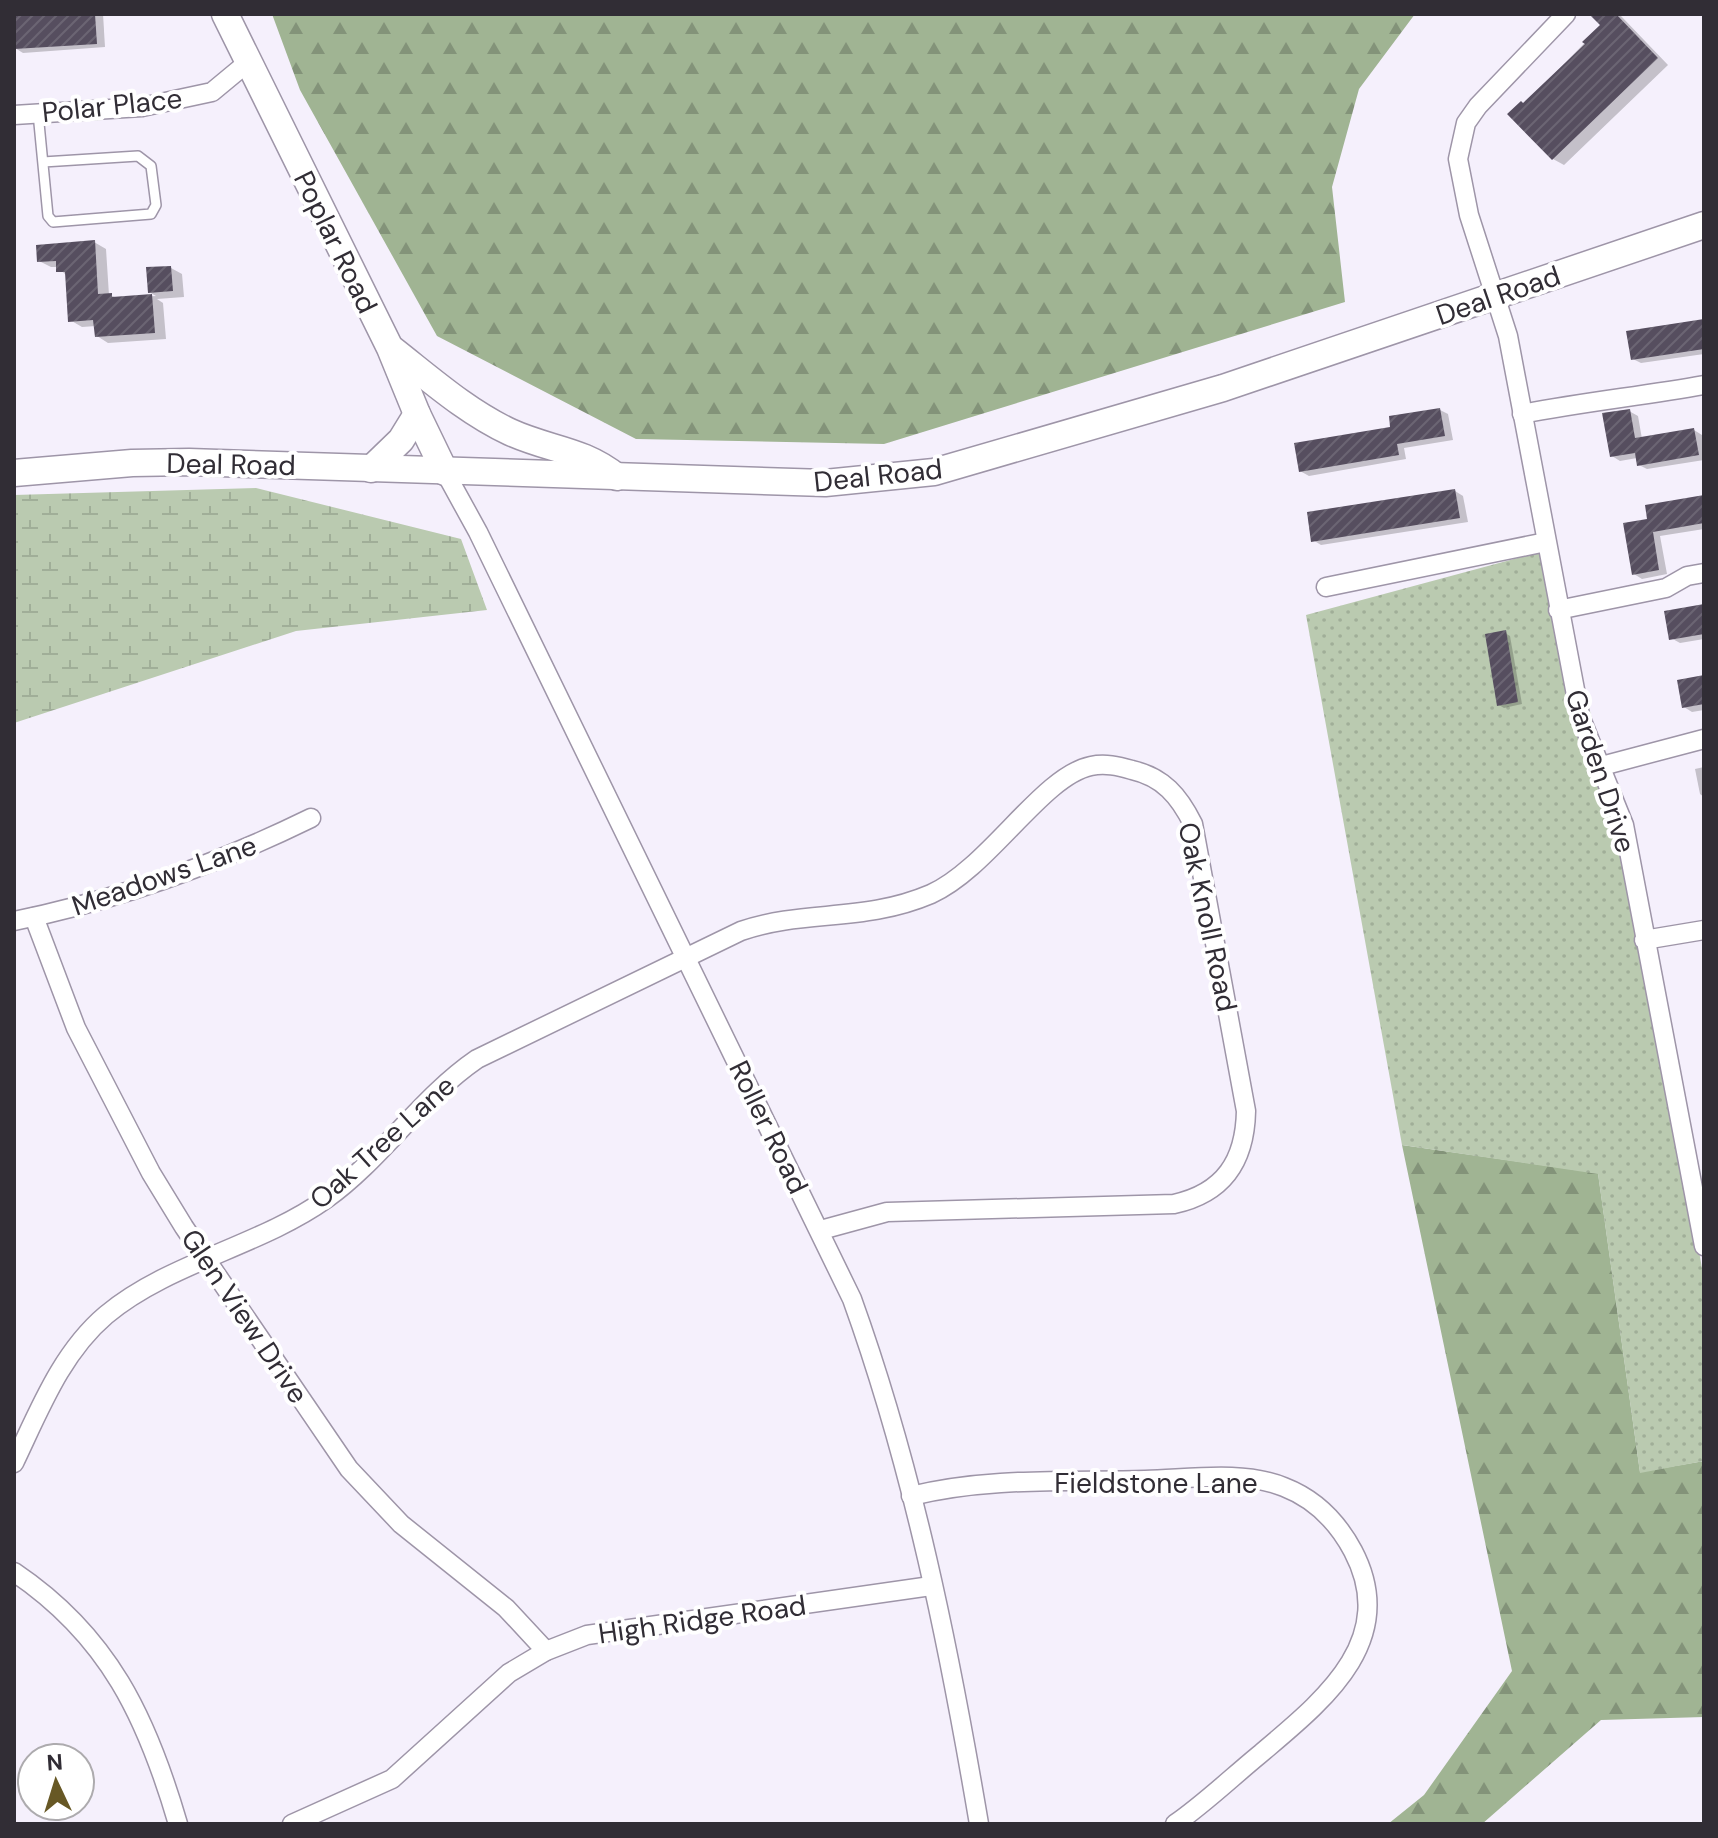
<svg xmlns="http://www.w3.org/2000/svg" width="1718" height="1838" font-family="'DM Sans',sans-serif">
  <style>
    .forest { fill: url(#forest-firs) }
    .wetland { fill: url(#wetland-marsh) }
    .park { fill: url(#park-dots) }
    .shadow { fill: #0003 }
    .building { fill: url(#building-hatch) }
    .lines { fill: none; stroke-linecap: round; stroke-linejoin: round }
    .lane-casing { stroke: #9e95a8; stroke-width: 12 }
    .street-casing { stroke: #9e95a8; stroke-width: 21 }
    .secondary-casing { stroke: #9e95a8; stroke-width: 29 }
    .lane { stroke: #fff; stroke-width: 9 }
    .street { stroke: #fff; stroke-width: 18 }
    .secondary { stroke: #fff; stroke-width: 26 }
    .labels { text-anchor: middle; stroke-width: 8; stroke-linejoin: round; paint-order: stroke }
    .street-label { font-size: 28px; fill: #312d35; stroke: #fff }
  </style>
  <defs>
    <pattern id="forest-firs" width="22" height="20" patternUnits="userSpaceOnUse" patternTransform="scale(2)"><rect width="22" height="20" fill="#a0b493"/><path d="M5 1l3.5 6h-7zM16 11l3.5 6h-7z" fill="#839379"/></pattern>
    <pattern id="wetland-marsh" width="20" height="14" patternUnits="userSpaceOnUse" patternTransform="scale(2)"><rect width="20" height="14" fill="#bacab0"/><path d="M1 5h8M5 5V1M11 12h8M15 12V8" fill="none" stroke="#a0ae98"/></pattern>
    <pattern id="park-dots" width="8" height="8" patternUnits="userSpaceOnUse" patternTransform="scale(2)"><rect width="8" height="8" fill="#bacab0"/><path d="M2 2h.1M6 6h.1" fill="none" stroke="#a0ae98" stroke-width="1.8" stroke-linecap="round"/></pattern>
    <pattern id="building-hatch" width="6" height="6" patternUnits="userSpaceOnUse" patternTransform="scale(2)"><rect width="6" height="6" fill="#564e5f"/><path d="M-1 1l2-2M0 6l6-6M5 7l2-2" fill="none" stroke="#6b6573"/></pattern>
  </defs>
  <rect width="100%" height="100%" fill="#f5f0fc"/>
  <g class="forest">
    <polygon points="272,14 1415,14 1359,89 1332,187 1345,302 884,444 636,439 437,336 300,90"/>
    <polygon points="1402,1145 1598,1173 1640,1472 1704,1461 1704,1717 1601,1720 1482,1824 1388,1824 1424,1795 1512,1671"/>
  </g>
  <polygon class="wetland" points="256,488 461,539 487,610 296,631 14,723 14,495"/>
  <polygon class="park" points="1547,550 1635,880 1704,1280 1704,1461 1640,1473 1598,1174 1402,1145 1306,615"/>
  <g class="shadow">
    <polygon points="14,14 103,14 105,47 23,53 15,48"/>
    <polygon points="1605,14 1621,16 1668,65 1564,165 1553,159 1524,105 1602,25"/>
    <polygon points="94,242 106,249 109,295 118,298 156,296 149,292 171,268 182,274 184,297 157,299 163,303 166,339 108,343 97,336 96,326 82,327 70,320 67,276 58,267 51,267 39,261"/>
    <polygon points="1704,321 1704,354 1641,363 1633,359"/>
    <polygon points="1440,410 1448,414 1453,440 1404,448 1406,459 1309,476 1300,471"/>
    <polygon points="1629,411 1638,416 1642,439 1694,430 1702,435 1704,460 1647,469 1639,465 1637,458 1620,461 1612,456"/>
    <polygon points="1455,491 1463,496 1468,522 1321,545 1313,540"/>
    <polygon points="1704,497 1704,529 1660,536 1667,574 1642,579 1634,574 1649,521"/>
    <polygon points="1704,606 1704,639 1680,643 1671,638"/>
    <polygon points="1505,633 1510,636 1522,704 1504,708 1499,705"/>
    <polygon points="1704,677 1704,710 1692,712 1684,707"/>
    <polygon points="1704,767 1704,797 1700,794 1695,769"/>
  </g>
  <g class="building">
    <polygon points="14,14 95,14 97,44 14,49"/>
    <polygon points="1589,14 1616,14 1658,58 1552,160 1507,114 1521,101 1523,103 1585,44 1582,42 1600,25"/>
    <polygon points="95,240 98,294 112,293 112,297 152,294 155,333 95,337 93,320 68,322 65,272 56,272 56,261 37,262 36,245"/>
    <polygon points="171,266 173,291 148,293 146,267"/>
    <polygon points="1704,319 1704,349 1631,360 1626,331"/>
    <polygon points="1440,408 1445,436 1397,444 1399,455 1299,472 1294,443 1390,427 1389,416"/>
    <polygon points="1630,409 1635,438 1694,428 1699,455 1637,466 1635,453 1610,457 1602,413"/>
    <polygon points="1455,489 1460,518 1311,542 1307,512"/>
    <polygon points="1704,495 1704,523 1653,532 1659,570 1632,575 1623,523 1647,519 1645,505"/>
    <polygon points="1704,604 1704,634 1669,640 1664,611"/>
    <polygon points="1506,630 1518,702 1497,706 1485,634"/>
    <polygon points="1704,675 1704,704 1682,708 1677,680"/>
  </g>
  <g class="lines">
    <g class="lane-casing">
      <polyline id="lane" points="38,113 48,216 53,222 151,214 156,205 151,166 138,156 43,162"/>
    </g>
    <g class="street-casing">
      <g id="street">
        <polyline points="1566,14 1478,106 1466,123 1458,159 1469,215 1508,336 1580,716 1624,825 1704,1246"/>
        <polyline points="14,115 142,107 212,92 247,63"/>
        <path d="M 1522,414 C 1583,402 1643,396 1704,385"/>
        <path d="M 445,472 L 478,532 L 852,1299 C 913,1468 949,1647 979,1824"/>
        <polyline points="1326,587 1546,542"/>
        <polyline points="1558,610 1666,588 1687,576 1704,573"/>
        <polyline points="1598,767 1704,739"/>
        <polyline points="34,917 76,1028 151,1173 184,1227 349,1469 401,1524 506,1608 546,1651"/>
        <path d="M 14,921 C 117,900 217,864 311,818"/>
        <polyline points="1644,940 1704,930"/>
        <path d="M 14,1463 C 39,1411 61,1353 106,1315 C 168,1263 260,1246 326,1199 C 382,1159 420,1098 477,1059 L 741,931 C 805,909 863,923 931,894 C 989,868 1042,776 1091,766 C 1105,763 1118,766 1132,770 C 1163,777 1179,796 1193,824 L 1246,1111 C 1245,1161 1224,1193 1174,1204 L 887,1212 L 821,1230"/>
        <path d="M 911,1496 C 987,1477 1067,1482 1145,1480 C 1189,1479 1242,1470 1284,1487 C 1315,1499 1337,1521 1353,1551 C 1401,1642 1320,1703 1259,1755 C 1231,1778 1204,1804 1175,1824"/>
        <path d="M 14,1572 C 109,1636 147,1718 178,1824"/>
        <polyline points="292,1824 392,1779 509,1673 546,1651 587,1635 931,1586"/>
      </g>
    </g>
    <g class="secondary-casing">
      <g id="secondary">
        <polyline points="225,14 390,348 417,414 445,472"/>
        <path d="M 393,350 C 430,379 467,412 510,432 C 549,450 582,449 617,477"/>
        <polyline points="371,469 401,440 417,414"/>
        <polyline points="14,473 132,463 189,462 825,483 934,472 1223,388 1704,225"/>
      </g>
    </g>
    <use href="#lane" class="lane"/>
    <use href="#street" class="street"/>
    <use href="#secondary" class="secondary"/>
  </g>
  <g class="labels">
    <g class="street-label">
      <text transform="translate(112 105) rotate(-6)" y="10">Polar Place</text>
      <text transform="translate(336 242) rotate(64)" y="10">Poplar Road</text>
      <text transform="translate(1498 295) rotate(-19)" y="10">Deal Road</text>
      <text transform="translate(231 464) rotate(1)" y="10">Deal Road</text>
      <text transform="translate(878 475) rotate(-6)" y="10">Deal Road</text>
      <text transform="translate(1601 771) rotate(72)" y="10">Garden Drive</text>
      <text transform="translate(164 875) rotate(-19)" y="10">Meadows Lane</text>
      <text transform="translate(1208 917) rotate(78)" y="10">Oak Knoll Road</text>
      <text transform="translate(769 1127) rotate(64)" y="10">Roller Road</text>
      <text transform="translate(382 1142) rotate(-42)" y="10">Oak Tree Lane</text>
      <text transform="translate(245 1316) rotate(56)" y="10">Glen View Drive</text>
      <text x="1156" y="1493">Fieldstone Lane</text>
      <text transform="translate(702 1619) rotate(-8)" y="10">High Ridge Road</text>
    </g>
  </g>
  <rect width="1718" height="1838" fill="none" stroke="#312d35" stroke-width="32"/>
  <g transform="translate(56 1782) rotate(356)"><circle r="38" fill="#ffffff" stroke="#adabae" stroke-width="2"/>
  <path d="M0-6L14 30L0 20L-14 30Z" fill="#675825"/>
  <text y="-12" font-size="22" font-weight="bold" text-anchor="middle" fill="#312d35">N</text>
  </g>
</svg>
